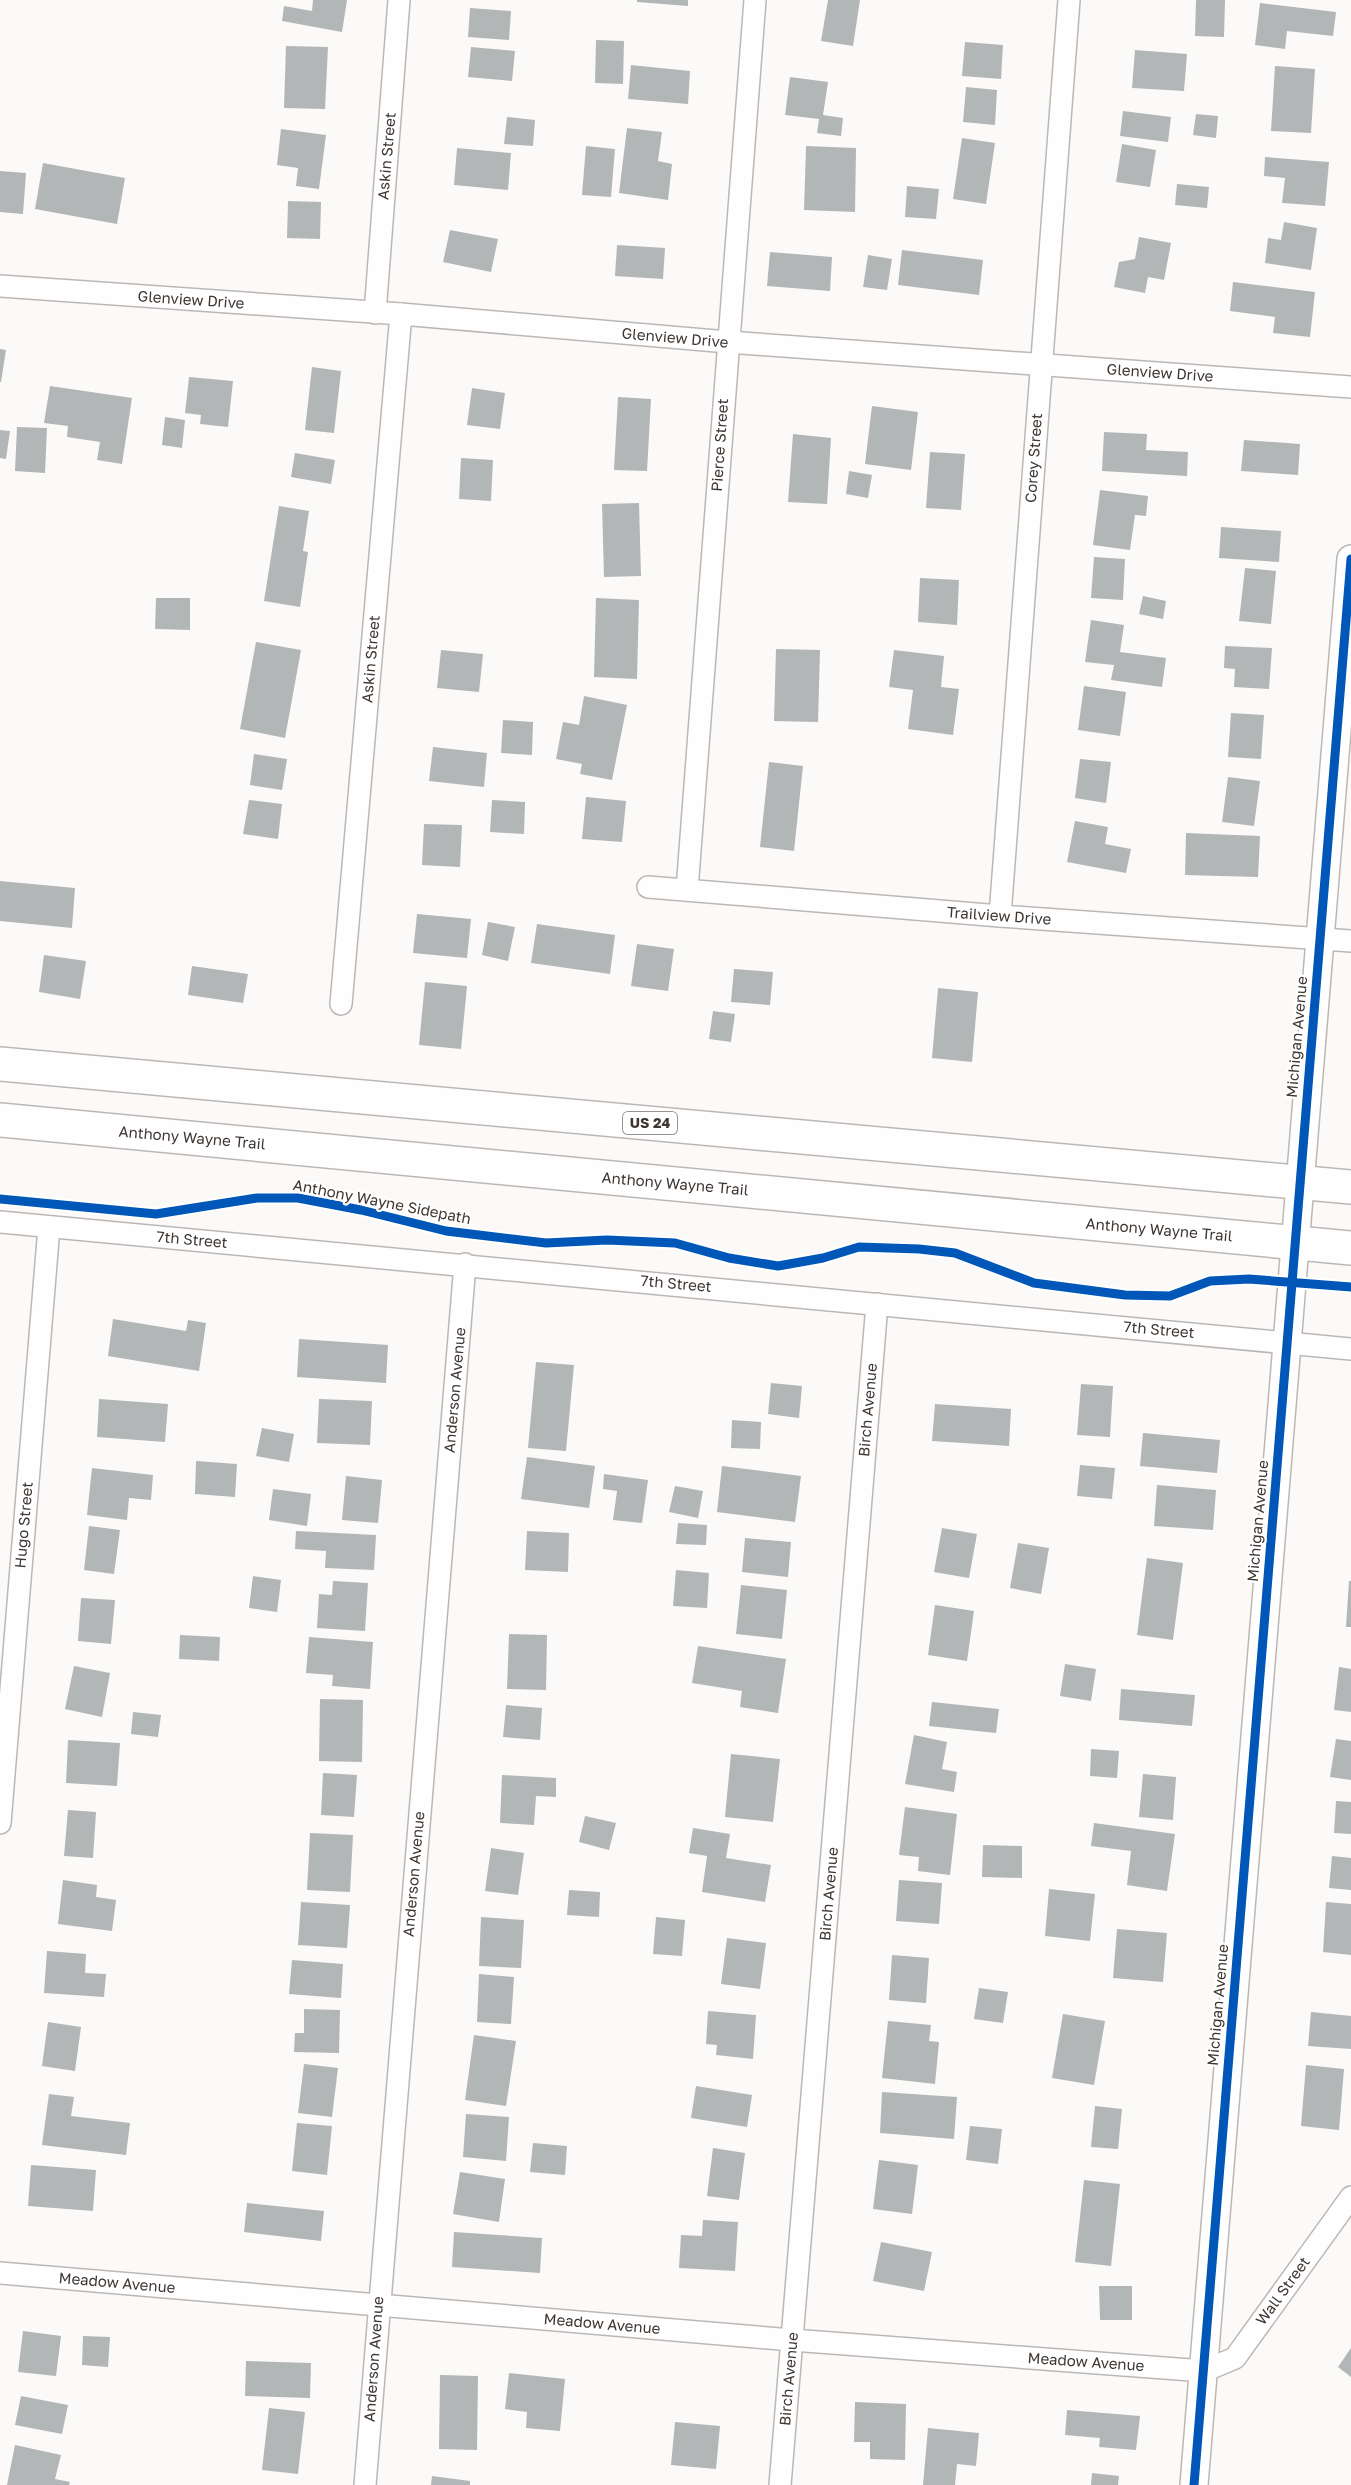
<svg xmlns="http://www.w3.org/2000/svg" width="1351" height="2485" font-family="'Golos Text',sans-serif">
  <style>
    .building { fill: #b3b6b7 }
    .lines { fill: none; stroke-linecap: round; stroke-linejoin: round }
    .minor-casing { stroke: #bcb7b4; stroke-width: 24 }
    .tertiary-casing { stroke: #bcb7b4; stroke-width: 30 }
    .trunk-casing { stroke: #bcb7b4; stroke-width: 36 }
    .minor { stroke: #fffefe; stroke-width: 21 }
    .tertiary { stroke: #fffefe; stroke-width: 27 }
    .trunk { stroke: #fffefe; stroke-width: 33 }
    .cycleway-casing { stroke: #fff; stroke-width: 13 }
    .cycleway { stroke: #0057b8; stroke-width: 9 }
    .labels { text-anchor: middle; stroke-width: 4.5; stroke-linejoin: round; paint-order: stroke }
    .shield { fill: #fff; stroke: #787270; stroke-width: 1.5 }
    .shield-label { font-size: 14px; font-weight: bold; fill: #3e3632 }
    .street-label { font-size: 15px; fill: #3e3632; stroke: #fff }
  </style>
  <rect width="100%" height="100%" fill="#fcfaf8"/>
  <g class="building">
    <polygon points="313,0 347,0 342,32 282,21 284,6 312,11"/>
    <polygon points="637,0 688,0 688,6 637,2"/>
    <polygon points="828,0 860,0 853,46 821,41"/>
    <polygon points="1196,0 1225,0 1224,37 1195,36"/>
    <polygon points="1260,3 1336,12 1333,36 1287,31 1285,49 1255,45"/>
    <polygon points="470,8 511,11 509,40 468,37"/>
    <polygon points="596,40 624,41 623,84 595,83"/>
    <polygon points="965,42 1003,45 1001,79 962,76"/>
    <polygon points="286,46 328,47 325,109 284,108"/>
    <polygon points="471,47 515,51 512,81 468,77"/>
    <polygon points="1135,50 1187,54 1184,91 1132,88"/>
    <polygon points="631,65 690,71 688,104 628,99"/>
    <polygon points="1275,66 1315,69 1311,133 1271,131"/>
    <polygon points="790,77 828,82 823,115 843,118 841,136 817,133 819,119 785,115"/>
    <polygon points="966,87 997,90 995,125 963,122"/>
    <polygon points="1123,111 1171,117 1168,142 1120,136"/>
    <polygon points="1196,114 1218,116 1216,138 1193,135"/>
    <polygon points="507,117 535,120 533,146 504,144"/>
    <polygon points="627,128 662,132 658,161 672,164 668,200 619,193"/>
    <polygon points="281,129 326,135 319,189 296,186 298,168 277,165"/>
    <polygon points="962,138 995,143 986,204 953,199"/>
    <polygon points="1122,144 1156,150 1150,187 1116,182"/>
    <polygon points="586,146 615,149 611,197 582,195"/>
    <polygon points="806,146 856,148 855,212 804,210"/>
    <polygon points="457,148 511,153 508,190 454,185"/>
    <polygon points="1265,157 1329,162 1325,206 1282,203 1285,178 1264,176"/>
    <polygon points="43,163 125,178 117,224 35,209"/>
    <polygon points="0,171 26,173 23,214 0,212"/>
    <polygon points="1177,184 1209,187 1207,208 1175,205"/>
    <polygon points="907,186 939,189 936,219 905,217"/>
    <polygon points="288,201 321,202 320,239 287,238"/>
    <polygon points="1284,222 1317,228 1311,270 1265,263 1268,238 1281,240"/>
    <polygon points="450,230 498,239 491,272 443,262"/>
    <polygon points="1139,237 1171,243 1164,280 1148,277 1145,293 1114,287 1119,262 1135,259"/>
    <polygon points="617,245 665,248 663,279 615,276"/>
    <polygon points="902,250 983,260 979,295 898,285"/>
    <polygon points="770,252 832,257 830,291 767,286"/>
    <polygon points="868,255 892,259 887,290 863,287"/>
    <polygon points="1233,282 1315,292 1310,337 1273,333 1275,317 1230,311"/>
    <polygon points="0,349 6,350 1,382 0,382"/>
    <polygon points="312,367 341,371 334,433 305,430"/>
    <polygon points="189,377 233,381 228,427 200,424 201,415 185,413"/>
    <polygon points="50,386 132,398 122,464 97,460 100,442 67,437 68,426 44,423"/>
    <polygon points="472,388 505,393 500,429 467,425"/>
    <polygon points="618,397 651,399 647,471 614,470"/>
    <polygon points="872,406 918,412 911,470 865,464"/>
    <polygon points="165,417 185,420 182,448 162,445"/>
    <polygon points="17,427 47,428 45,473 15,471"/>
    <polygon points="0,430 10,431 6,459 0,458"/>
    <polygon points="1104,432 1147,434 1146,450 1188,452 1187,476 1102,471"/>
    <polygon points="793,434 831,438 827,504 788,502"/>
    <polygon points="1244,440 1300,444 1298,475 1241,471"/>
    <polygon points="930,452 965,454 961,510 926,508"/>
    <polygon points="295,453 335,460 331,484 291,477"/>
    <polygon points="461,458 493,460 491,501 459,499"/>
    <polygon points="849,471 872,475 868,498 846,494"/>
    <polygon points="1100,490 1148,496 1146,516 1135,515 1130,550 1093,545"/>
    <polygon points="639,503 641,576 604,577 602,504"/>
    <polygon points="279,506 309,511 303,551 308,552 300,607 264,601"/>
    <polygon points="1221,527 1281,531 1279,562 1219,558"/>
    <polygon points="1094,557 1125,559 1123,600 1091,598"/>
    <polygon points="1245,568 1276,571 1271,624 1239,621"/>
    <polygon points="920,578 959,580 957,625 918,622"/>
    <polygon points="1143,596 1166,601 1163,619 1139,614"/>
    <polygon points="156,598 190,598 190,630 155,629"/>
    <polygon points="596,598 639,600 637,679 594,677"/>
    <polygon points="1091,620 1124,625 1120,652 1166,658 1162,687 1111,680 1114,665 1085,662"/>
    <polygon points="256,642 301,650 285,738 240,729"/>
    <polygon points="1225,646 1272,648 1269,689 1234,687 1235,669 1224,668"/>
    <polygon points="776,649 820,650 818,722 774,721"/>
    <polygon points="441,650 483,654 479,692 437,688"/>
    <polygon points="894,650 944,656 941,687 959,689 953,735 908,729 913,690 889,687"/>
    <polygon points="1084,686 1126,692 1120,736 1078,730"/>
    <polygon points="584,696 627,705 612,780 580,774 582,764 556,759 563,722 579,725"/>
    <polygon points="1231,713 1264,715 1261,759 1228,757"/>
    <polygon points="503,720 533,722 532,755 501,753"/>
    <polygon points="433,747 487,753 484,787 429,781"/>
    <polygon points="254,754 287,759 282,790 250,785"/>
    <polygon points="1080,759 1111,762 1106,803 1075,798"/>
    <polygon points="769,762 803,766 794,851 760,847"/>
    <polygon points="1228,777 1260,781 1254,826 1222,822"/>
    <polygon points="586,797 626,801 622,842 582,839"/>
    <polygon points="249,800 282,804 278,839 243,834"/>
    <polygon points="492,800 525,802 524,834 490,832"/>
    <polygon points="1075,821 1108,827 1105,844 1131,849 1126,873 1067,862"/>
    <polygon points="424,824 462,825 460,867 422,865"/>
    <polygon points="1186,833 1260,836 1258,877 1185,875"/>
    <polygon points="0,881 75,888 72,928 0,921"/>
    <polygon points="417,914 471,919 467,958 413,953"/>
    <polygon points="488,922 515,927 508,961 482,955"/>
    <polygon points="537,924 615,935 610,974 531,963"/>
    <polygon points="637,944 674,949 668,991 631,986"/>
    <polygon points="44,955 86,961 80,999 39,992"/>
    <polygon points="192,966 248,974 243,1003 188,995"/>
    <polygon points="734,969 773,972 770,1005 731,1002"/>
    <polygon points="425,982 467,986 461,1049 419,1045"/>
    <polygon points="938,988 978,992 972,1062 932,1058"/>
    <polygon points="713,1011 735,1014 731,1042 709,1039"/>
    <polygon points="113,1319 186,1331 188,1320 206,1323 199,1371 108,1356"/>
    <polygon points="299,1339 388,1345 386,1383 297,1377"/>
    <polygon points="536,1362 574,1365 566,1451 528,1448"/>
    <polygon points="771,1383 802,1386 799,1418 768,1414"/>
    <polygon points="1081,1384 1113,1386 1110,1437 1077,1435"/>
    <polygon points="99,1399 168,1404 165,1442 97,1437"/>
    <polygon points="319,1399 372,1401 370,1445 317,1443"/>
    <polygon points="935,1404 1011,1409 1009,1446 932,1441"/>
    <polygon points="732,1420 761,1422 760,1449 731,1448"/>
    <polygon points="262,1428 294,1434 289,1462 256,1456"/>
    <polygon points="1143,1433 1220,1440 1217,1473 1140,1466"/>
    <polygon points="527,1457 595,1466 589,1508 521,1499"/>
    <polygon points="196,1461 237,1464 235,1497 195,1494"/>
    <polygon points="1080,1465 1115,1468 1112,1499 1077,1496"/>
    <polygon points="722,1466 801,1476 795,1522 717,1512"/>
    <polygon points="92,1468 153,1475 151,1500 129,1498 127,1520 87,1515"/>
    <polygon points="604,1474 648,1480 642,1523 613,1520 617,1491 603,1489"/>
    <polygon points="346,1476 382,1480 378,1523 342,1520"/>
    <polygon points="1157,1485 1216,1490 1213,1530 1154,1526"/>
    <polygon points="675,1486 703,1491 698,1518 669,1512"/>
    <polygon points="273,1489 311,1494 307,1526 269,1520"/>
    <polygon points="678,1523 707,1525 706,1545 676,1544"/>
    <polygon points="89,1526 120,1530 114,1574 84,1570"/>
    <polygon points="942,1528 977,1534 969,1578 934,1572"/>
    <polygon points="296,1531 376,1535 374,1570 325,1568 326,1551 295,1549"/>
    <polygon points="527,1531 569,1533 568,1572 525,1570"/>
    <polygon points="745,1538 791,1542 788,1577 742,1572"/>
    <polygon points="1018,1543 1049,1548 1041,1594 1010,1588"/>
    <polygon points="1147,1558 1183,1563 1173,1640 1137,1635"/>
    <polygon points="676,1570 709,1573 707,1608 673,1606"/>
    <polygon points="253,1576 281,1580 277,1612 249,1608"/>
    <polygon points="333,1581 368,1583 365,1631 317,1628 319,1594 332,1595"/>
    <polygon points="1349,1581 1351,1581 1351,1627 1346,1627"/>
    <polygon points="741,1585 787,1590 782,1639 736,1634"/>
    <polygon points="81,1598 115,1600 111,1644 78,1641"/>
    <polygon points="935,1605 974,1611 967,1661 928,1655"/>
    <polygon points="509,1634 547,1635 546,1690 507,1689"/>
    <polygon points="180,1635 220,1637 219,1661 179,1659"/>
    <polygon points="309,1637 373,1642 370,1689 332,1686 333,1675 306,1673"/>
    <polygon points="698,1646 786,1659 778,1713 740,1707 742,1691 692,1683"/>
    <polygon points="1065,1664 1096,1669 1091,1701 1060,1696"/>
    <polygon points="74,1666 110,1673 102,1717 65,1709"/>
    <polygon points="1339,1667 1351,1669 1351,1712 1334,1710"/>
    <polygon points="1121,1689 1195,1695 1192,1726 1119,1720"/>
    <polygon points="320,1699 363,1700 362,1762 319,1761"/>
    <polygon points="932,1702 999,1709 996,1733 929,1726"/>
    <polygon points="506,1705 542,1708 540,1740 503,1737"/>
    <polygon points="133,1712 161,1715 158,1737 131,1734"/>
    <polygon points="914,1735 947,1742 942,1769 957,1772 954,1792 905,1784"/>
    <polygon points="1336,1739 1351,1741 1351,1780 1330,1777"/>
    <polygon points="68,1740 120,1743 117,1786 66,1783"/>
    <polygon points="1091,1749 1119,1751 1117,1778 1090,1776"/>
    <polygon points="731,1754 780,1759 773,1822 725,1817"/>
    <polygon points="323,1773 357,1775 354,1817 321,1815"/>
    <polygon points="1143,1774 1176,1777 1173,1820 1139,1817"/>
    <polygon points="502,1775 556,1778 556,1797 536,1796 534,1825 500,1823"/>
    <polygon points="1336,1801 1351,1802 1351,1834 1334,1833"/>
    <polygon points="905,1807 957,1814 950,1875 918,1871 919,1857 899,1855"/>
    <polygon points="68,1810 96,1812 93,1858 64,1856"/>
    <polygon points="585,1816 616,1823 609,1850 579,1842"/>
    <polygon points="1094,1823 1175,1834 1167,1891 1127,1885 1131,1851 1091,1846"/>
    <polygon points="693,1828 730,1834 726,1858 771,1865 765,1902 702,1892 707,1856 689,1853"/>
    <polygon points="310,1833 353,1835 350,1892 307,1890"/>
    <polygon points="983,1845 1022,1846 1022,1878 982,1877"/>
    <polygon points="491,1848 524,1853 518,1895 485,1891"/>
    <polygon points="1332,1856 1351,1858 1351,1890 1329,1888"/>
    <polygon points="63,1880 97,1885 96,1897 116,1900 112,1931 58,1924"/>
    <polygon points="899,1880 942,1883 939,1924 896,1921"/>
    <polygon points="1049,1889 1095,1894 1090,1941 1045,1936"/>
    <polygon points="569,1890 600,1892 599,1917 567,1915"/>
    <polygon points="301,1902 350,1905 347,1948 298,1945"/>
    <polygon points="1326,1902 1351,1904 1351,1955 1323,1952"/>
    <polygon points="481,1917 524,1920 521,1968 479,1966"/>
    <polygon points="656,1917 685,1920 682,1956 653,1954"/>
    <polygon points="1117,1929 1167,1933 1163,1982 1113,1978"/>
    <polygon points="727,1938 766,1943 760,1989 721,1984"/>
    <polygon points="47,1951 86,1954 85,1973 106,1974 104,1997 44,1993"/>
    <polygon points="892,1955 929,1958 926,2003 889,2000"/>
    <polygon points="292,1960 343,1964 341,1998 289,1994"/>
    <polygon points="479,1974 514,1977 511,2024 477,2022"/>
    <polygon points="979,1988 1008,1992 1003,2023 974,2019"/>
    <polygon points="304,2009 340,2010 339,2053 294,2052 295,2033 304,2033"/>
    <polygon points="708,2011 756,2015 753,2059 716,2055 717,2045 706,2044"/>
    <polygon points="1311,2012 1351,2016 1351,2049 1308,2046"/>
    <polygon points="1063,2014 1105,2021 1094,2085 1052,2078"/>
    <polygon points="888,2021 931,2025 929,2041 939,2042 935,2084 882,2078"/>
    <polygon points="48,2022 81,2027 75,2071 42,2066"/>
    <polygon points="474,2035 516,2041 506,2106 465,2100"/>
    <polygon points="304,2064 338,2068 332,2117 298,2113"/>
    <polygon points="1306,2065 1344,2069 1339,2130 1301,2126"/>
    <polygon points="696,2086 752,2095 747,2127 691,2118"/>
    <polygon points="882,2092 957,2097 954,2139 880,2133"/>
    <polygon points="49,2094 74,2097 71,2116 130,2123 126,2155 42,2145"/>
    <polygon points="1095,2106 1122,2109 1118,2149 1091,2147"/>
    <polygon points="466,2114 509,2117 506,2161 463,2157"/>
    <polygon points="297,2123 332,2126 327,2175 292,2171"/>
    <polygon points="970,2126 1002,2129 998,2164 966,2160"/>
    <polygon points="533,2143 567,2146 565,2175 530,2172"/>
    <polygon points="713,2148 745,2153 739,2200 707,2196"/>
    <polygon points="879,2160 918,2165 912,2214 873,2209"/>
    <polygon points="31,2165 96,2170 93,2211 28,2206"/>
    <polygon points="460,2172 505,2179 499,2222 453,2214"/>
    <polygon points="1084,2180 1120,2184 1111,2266 1075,2262"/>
    <polygon points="247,2203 324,2211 321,2241 244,2232"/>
    <polygon points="703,2220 738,2222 735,2271 679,2268 681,2235 702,2236"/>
    <polygon points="454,2232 542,2238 540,2273 452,2267"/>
    <polygon points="881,2242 932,2252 924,2291 873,2281"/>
    <polygon points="1099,2286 1132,2286 1132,2320 1100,2320"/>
    <polygon points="23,2331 61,2336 56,2376 18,2372"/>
    <polygon points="83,2336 110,2337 108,2367 82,2365"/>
    <polygon points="1351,2348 1351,2377 1338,2367"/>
    <polygon points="246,2361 311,2363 310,2398 245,2396"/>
    <polygon points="509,2373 565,2379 560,2431 526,2428 527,2412 505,2409"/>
    <polygon points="440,2375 478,2376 477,2450 439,2449"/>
    <polygon points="21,2396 68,2405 62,2434 15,2425"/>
    <polygon points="855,2402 906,2404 905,2460 870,2459 870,2442 854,2442"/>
    <polygon points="269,2408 305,2412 298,2474 262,2470"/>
    <polygon points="1067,2410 1140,2416 1136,2450 1099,2447 1100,2438 1065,2435"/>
    <polygon points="675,2422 720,2426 716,2469 671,2465"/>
    <polygon points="928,2428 979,2433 976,2466 957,2464 955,2485 923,2485"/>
    <polygon points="15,2445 61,2455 55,2479 70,2482 69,2485 7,2485"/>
    <polygon points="1092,2473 1119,2476 1118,2485 1091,2485"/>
    <polygon points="432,2476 470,2481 470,2485 431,2485"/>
  </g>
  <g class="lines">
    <g class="minor-casing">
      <g id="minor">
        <polyline points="0,286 401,314 728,342 1351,387"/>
        <polyline points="375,313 399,0"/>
        <polyline points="648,887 1000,916 1351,941"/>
        <polyline points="687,890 755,0"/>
        <polyline points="1000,916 1069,0"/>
        <polyline points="341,1004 401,314"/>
        <polyline points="0,1222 1351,1349"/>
        <polyline points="0,1823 49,1227"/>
        <polyline points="0,2273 792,2340 1204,2371 1235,2358 1351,2197"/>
        <polyline points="365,2485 465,1264"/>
        <polyline points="780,2485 877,1304"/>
      </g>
    </g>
    <g class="tertiary-casing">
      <polyline id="tertiary" points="1194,2485 1351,559"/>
    </g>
    <g class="trunk-casing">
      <g id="trunk">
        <polyline points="0,1064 1351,1187"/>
        <polyline points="0,1120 1351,1248"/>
      </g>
    </g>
    <use href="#minor" class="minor"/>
    <use href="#tertiary" class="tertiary"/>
    <use href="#trunk" class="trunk"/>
    <g class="cycleway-casing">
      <g id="cycleway">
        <polyline points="0,1199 156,1214 257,1198 298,1198 361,1210 446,1231 546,1243 607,1240 675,1243 729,1258 778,1266 823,1258 859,1247 919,1249 955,1253 1034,1283 1125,1295 1170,1296 1210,1281 1249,1279 1351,1287"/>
        <polyline points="1194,2485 1351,559"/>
      </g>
    </g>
    <use href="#cycleway" class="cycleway"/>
  </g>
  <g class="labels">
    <rect class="shield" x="623" y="1112" width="54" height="22" rx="4.5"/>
    <g class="shield-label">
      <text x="650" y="1128">US 24</text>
    </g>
    <g class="street-label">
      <text transform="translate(387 156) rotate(-85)" y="5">Askin Street</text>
      <text transform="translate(191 300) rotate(4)" y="5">Glenview Drive</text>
      <text transform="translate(675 338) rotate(5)" y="5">Glenview Drive</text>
      <text transform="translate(1160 373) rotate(4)" y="5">Glenview Drive</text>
      <text transform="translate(720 445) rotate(-86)" y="5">Pierce Street</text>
      <text transform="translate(1034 458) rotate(-86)" y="5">Corey Street</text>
      <text transform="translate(371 659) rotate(-85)" y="5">Askin Street</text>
      <text transform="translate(999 916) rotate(4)" y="5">Trailview Drive</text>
      <text transform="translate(1297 1037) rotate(-85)" y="5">Michigan Avenue</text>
      <text transform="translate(192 1138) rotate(5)" y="5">Anthony Wayne Trail</text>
      <text transform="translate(675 1184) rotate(5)" y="5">Anthony Wayne Trail</text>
      <text transform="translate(382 1202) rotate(11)" y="5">Anthony Wayne Sidepath</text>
      <text transform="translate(1159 1230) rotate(5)" y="5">Anthony Wayne Trail</text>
      <text transform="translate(192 1240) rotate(5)" y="5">7th Street</text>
      <text transform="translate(676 1284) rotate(5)" y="5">7th Street</text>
      <text transform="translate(1159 1330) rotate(5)" y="5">7th Street</text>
      <text transform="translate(455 1390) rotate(-85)" y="5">Anderson Avenue</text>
      <text transform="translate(868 1410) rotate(-85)" y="5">Birch Avenue</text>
      <text transform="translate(1258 1521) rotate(-85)" y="5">Michigan Avenue</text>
      <text transform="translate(24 1525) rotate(-85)" y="5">Hugo Street</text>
      <text transform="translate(414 1874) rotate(-85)" y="5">Anderson Avenue</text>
      <text transform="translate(829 1894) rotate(-85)" y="5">Birch Avenue</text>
      <text transform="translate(1218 2005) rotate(-85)" y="5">Michigan Avenue</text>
      <text transform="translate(117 2283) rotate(5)" y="5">Meadow Avenue</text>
      <text transform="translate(1283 2291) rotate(-54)" y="5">Wall Street</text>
      <text transform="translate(602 2324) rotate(5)" y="5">Meadow Avenue</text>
      <text transform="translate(374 2359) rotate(-86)" y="5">Anderson Avenue</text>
      <text transform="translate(1086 2362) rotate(4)" y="5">Meadow Avenue</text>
      <text transform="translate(789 2379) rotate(-85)" y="5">Birch Avenue</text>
    </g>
  </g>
</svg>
